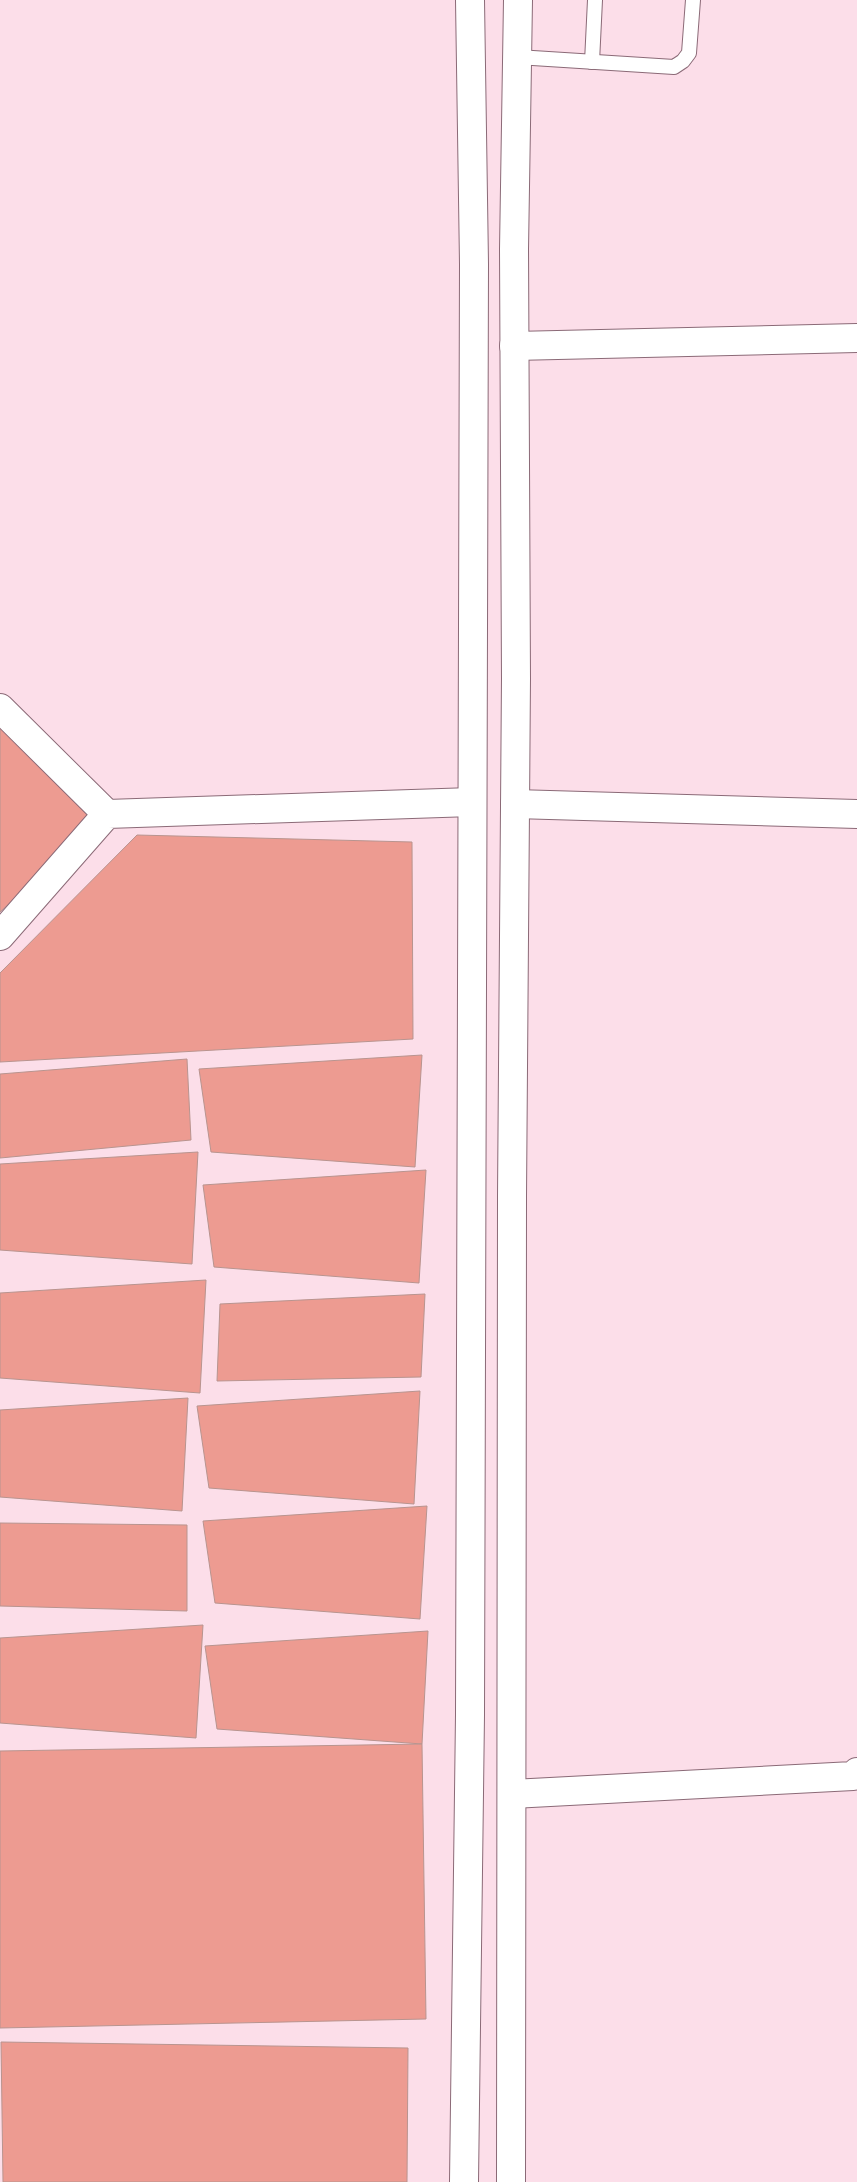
<svg xmlns="http://www.w3.org/2000/svg" width="857" height="2182" font-family="Barlow,sans-serif">
  <style>
    .building { fill: #ed9b91; stroke: #b8948f }
    .lines { fill: none; stroke-linecap: round; stroke-linejoin: round }
    .service-casing { stroke: #8b6a77; stroke-width: 16 }
    .minor-casing { stroke: #8b6a77; stroke-width: 30 }
    .service { stroke: #fff; stroke-width: 14 }
    .minor { stroke: #fff; stroke-width: 28 }
  </style>
  <rect width="100%" height="100%" fill="#fcdee9"/>
  <g class="building">
    <polygon points="0,708 107,814 0,912"/>
    <polygon points="137,835 412,842 413,1039 0,1062 0,973"/>
    <polygon points="422,1055 415,1167 211,1152 199,1069"/>
    <polygon points="187,1059 191,1140 0,1158 0,1074"/>
    <polygon points="198,1152 192,1264 0,1250 0,1164"/>
    <polygon points="426,1170 419,1283 214,1267 203,1185"/>
    <polygon points="206,1280 200,1393 0,1378 0,1293"/>
    <polygon points="425,1294 421,1377 217,1381 220,1304"/>
    <polygon points="420,1391 414,1504 209,1488 197,1406"/>
    <polygon points="188,1398 182,1511 0,1497 0,1410"/>
    <polygon points="427,1506 420,1619 215,1603 203,1521"/>
    <polygon points="0,1523 187,1525 187,1611 0,1606"/>
    <polygon points="203,1625 196,1738 0,1723 0,1638"/>
    <polygon points="428,1631 422,1744 217,1729 205,1646"/>
    <polygon points="422,1744 426,2019 0,2028 0,1751"/>
    <polygon points="1,2042 408,2048 407,2182 3,2182"/>
  </g>
  <g class="lines">
    <g class="service-casing">
      <g id="service">
        <polyline points="517,57 674,67 683,61 689,53 693,0"/>
        <polyline points="592,62 595,0"/>
      </g>
    </g>
    <g class="minor-casing">
      <g id="minor">
        <polyline points="514,346 857,338"/>
        <polyline points="0,708 107,814"/>
        <polyline points="515,804 857,814"/>
        <polyline points="0,936 107,814 472,802"/>
        <polyline points="512,1794 853,1776 857,1772"/>
        <polyline points="464,2182 470,1715 474,264 470,0"/>
        <polyline points="511,2182 512,1197 516,678 514,249 518,0"/>
      </g>
    </g>
    <use href="#service" class="service"/>
    <use href="#minor" class="minor"/>
  </g>
</svg>
